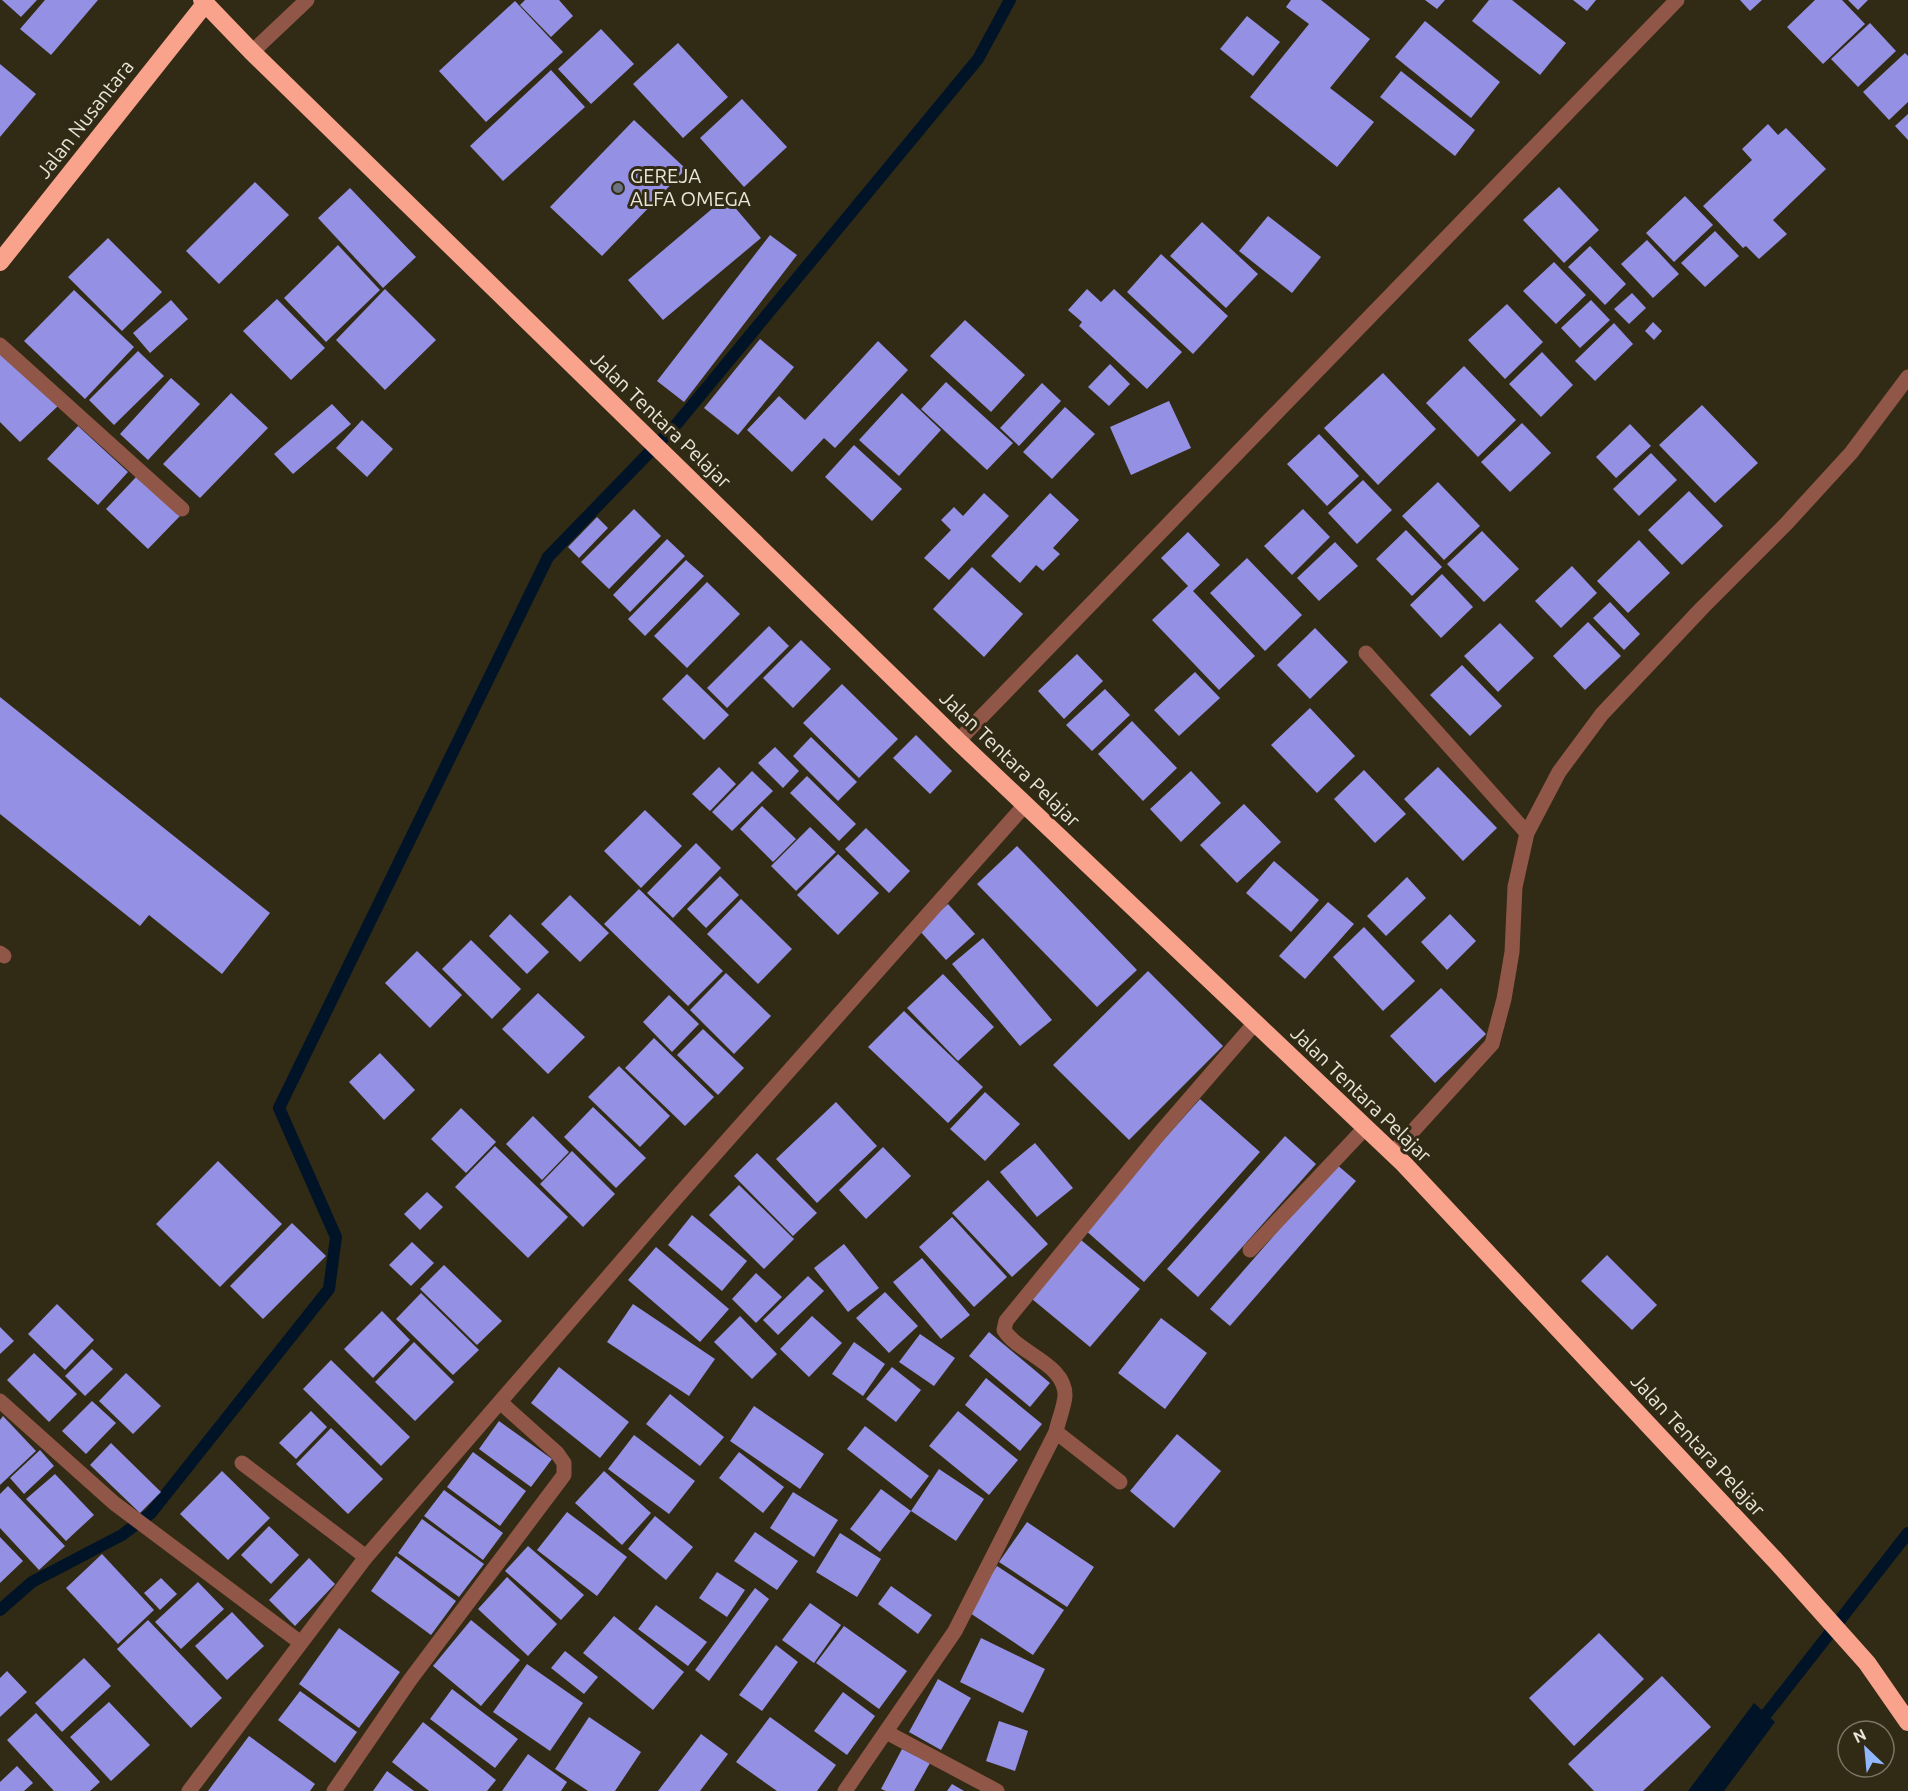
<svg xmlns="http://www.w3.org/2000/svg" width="1908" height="1791" font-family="Ubuntu,sans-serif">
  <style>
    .water { fill: #011427 }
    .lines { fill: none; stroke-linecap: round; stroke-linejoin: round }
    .stream { stroke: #011427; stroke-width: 12 }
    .building { fill: #9490e4 }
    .street { stroke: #905647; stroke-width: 15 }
    .highway { stroke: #f9a28c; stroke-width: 18 }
    .worship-dot { fill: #6b7280; stroke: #312a15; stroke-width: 2 }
    .labels { text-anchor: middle; stroke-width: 6; stroke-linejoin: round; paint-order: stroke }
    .street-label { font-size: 20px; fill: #e9e5d8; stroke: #312a15 }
    .poi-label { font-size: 20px; fill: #e9e5d8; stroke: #312a15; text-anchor: start }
  </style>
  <rect width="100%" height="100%" fill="#312a15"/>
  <polygon class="water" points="1754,1703 1775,1722 1724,1791 1688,1791"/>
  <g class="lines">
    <g class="stream">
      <polyline points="0,1610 32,1582 122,1535 151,1513 329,1289 336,1237 279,1108 548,557 675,426 978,59 1010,0"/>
      <polyline points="1757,1726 1908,1533"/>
    </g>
  </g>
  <g class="building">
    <polygon points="2,0 37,0 21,17"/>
    <polygon points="45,0 98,0 51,55 20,29"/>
    <polygon points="525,0 559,0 573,16 551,37 520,5"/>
    <polygon points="1291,0 1321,0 1370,39 1330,88 1374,122 1337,167 1250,97 1309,24 1286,7"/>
    <polygon points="1425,0 1445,0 1437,9"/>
    <polygon points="1489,0 1512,0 1566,43 1540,75 1472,21"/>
    <polygon points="1573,0 1596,0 1587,11"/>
    <polygon points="1740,0 1762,0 1750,11"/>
    <polygon points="1815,0 1842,0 1865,24 1823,64 1787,27"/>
    <polygon points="1848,0 1868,0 1858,10"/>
    <polygon points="515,1 563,52 486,122 439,71"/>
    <polygon points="1247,16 1280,42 1253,76 1220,49"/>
    <polygon points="1425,21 1500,82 1471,118 1395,57"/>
    <polygon points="1870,23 1896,51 1858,87 1831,59"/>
    <polygon points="601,29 634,64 591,104 558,69"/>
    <polygon points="678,43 728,97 683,138 633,84"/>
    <polygon points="1905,53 1908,56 1908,102 1889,120 1863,92"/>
    <polygon points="0,64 36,94 0,137"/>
    <polygon points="551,70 585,107 503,181 470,146"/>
    <polygon points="1401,71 1475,130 1455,156 1380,97"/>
    <polygon points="742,99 787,147 744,187 700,138"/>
    <polygon points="1908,114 1908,140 1895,126"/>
    <polygon points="634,120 686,169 602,256 550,207"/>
    <polygon points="1768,124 1778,135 1786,128 1826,169 1773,220 1787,234 1759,259 1746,246 1743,248 1703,206 1752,160 1742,149"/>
    <polygon points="255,182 289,215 219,284 186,251"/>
    <polygon points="1559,187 1599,230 1564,263 1523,220"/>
    <polygon points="350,188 416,257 383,288 318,218"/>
    <polygon points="1685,196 1713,225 1674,262 1646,233"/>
    <polygon points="726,197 761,238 663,320 628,280"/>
    <polygon points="1268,216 1321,257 1292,293 1239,251"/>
    <polygon points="1202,222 1258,274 1226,308 1170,256"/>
    <polygon points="1715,231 1739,256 1705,287 1681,263"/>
    <polygon points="770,235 797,255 684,402 657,381"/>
    <polygon points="108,238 162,292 122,331 68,277"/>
    <polygon points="1647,240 1679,274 1653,298 1621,264"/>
    <polygon points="338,245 380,290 326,342 284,298"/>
    <polygon points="1590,246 1626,284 1605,305 1568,267"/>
    <polygon points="1161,254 1228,316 1193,354 1127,292"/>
    <polygon points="1554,262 1586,295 1556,324 1523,291"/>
    <polygon points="385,289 436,340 385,390 336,340"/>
    <polygon points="1087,289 1101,302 1114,289 1182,352 1147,389 1079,326 1082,322 1068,310"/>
    <polygon points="74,290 134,347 85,399 24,341"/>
    <polygon points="1632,293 1646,308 1629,324 1614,309"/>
    <polygon points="277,299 325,348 291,380 243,331"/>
    <polygon points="171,300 188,319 150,353 133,333"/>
    <polygon points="1591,300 1610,320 1580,348 1561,328"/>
    <polygon points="1507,304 1543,342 1505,379 1468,340"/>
    <polygon points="965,320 1025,375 991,412 930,356"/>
    <polygon points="1653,322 1662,331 1654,340 1645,331"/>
    <polygon points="1614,323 1633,344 1595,381 1575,361"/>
    <polygon points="760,339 794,367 738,435 704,408"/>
    <polygon points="878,341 908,370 835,448 824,438 792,472 747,430 779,396 805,420"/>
    <polygon points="0,346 58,406 20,442 0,422"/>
    <polygon points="138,351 164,376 114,425 89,400"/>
    <polygon points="1542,352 1573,385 1541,417 1509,384"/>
    <polygon points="1110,364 1130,384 1109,406 1088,387"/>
    <polygon points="1464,366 1516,420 1478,457 1426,403"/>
    <polygon points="1383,373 1436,429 1378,485 1324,428"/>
    <polygon points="171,378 200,404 148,460 120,434"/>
    <polygon points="946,382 1013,443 987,470 921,409"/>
    <polygon points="1042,383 1061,401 1019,446 1000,428"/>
    <polygon points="231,393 268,428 200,498 163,464"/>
    <polygon points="902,393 941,430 899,476 859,440"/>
    <polygon points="1169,401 1191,448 1131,475 1110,427"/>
    <polygon points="332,404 351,424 293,474 274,454"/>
    <polygon points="1702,405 1758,463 1715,503 1659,445"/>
    <polygon points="1065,407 1095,434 1052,479 1023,452"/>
    <polygon points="362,420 393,449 367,477 336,448"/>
    <polygon points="1522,423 1551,453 1510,492 1481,462"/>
    <polygon points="1630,424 1651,446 1616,478 1596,457"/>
    <polygon points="78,426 128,472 98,505 47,459"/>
    <polygon points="1319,434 1359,476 1327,506 1287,464"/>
    <polygon points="854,445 902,489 872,521 825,477"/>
    <polygon points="1651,453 1677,480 1639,516 1613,489"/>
    <polygon points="137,476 180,516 148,549 106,509"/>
    <polygon points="1363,480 1392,510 1357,544 1328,513"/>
    <polygon points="1438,482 1480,526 1444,560 1402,516"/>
    <polygon points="1689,491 1723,526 1682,565 1648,530"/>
    <polygon points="984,493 1009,516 949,580 924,558 951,530 941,520 954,507 963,516"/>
    <polygon points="1050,493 1079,520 1053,548 1060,554 1043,571 1036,565 1020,583 991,556"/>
    <polygon points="634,509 661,536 609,589 581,562"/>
    <polygon points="1303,509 1330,537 1292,575 1264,546"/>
    <polygon points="597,517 608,528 579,558 568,547"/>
    <polygon points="1406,530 1442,567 1412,596 1376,559"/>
    <polygon points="1482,531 1519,569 1484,602 1447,564"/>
    <polygon points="1188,532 1220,565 1193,591 1255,656 1219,690 1152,620 1188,586 1161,558"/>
    <polygon points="667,539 685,556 630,612 613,595"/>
    <polygon points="1639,540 1670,573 1628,613 1597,581"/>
    <polygon points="1335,542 1358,566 1319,601 1297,578"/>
    <polygon points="1247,558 1302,615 1265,651 1210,593"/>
    <polygon points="686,560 704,576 645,636 628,619"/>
    <polygon points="1572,566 1597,593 1561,628 1535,601"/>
    <polygon points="972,567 1023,614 984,657 933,609"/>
    <polygon points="1442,574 1473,607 1441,638 1410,605"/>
    <polygon points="707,582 740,614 687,668 654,636"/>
    <polygon points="1610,602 1640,634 1624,650 1593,618"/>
    <polygon points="1588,622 1621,656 1585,690 1553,656"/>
    <polygon points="1500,623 1534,658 1498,692 1464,656"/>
    <polygon points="769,626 789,646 727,708 707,688"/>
    <polygon points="1315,628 1348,662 1310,699 1277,665"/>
    <polygon points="801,640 831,669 793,708 763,678"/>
    <polygon points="1077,654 1103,681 1064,719 1038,691"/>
    <polygon points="1462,665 1502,706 1470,736 1430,695"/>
    <polygon points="1195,672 1220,698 1179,736 1154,710"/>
    <polygon points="687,674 729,715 704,740 662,699"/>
    <polygon points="842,684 898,739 859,778 803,723"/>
    <polygon points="1105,689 1130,715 1092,751 1066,725"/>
    <polygon points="0,697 270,913 222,974 149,915 140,926 0,814"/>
    <polygon points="1310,708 1355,756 1317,793 1271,745"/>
    <polygon points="1132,721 1177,768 1143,801 1098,754"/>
    <polygon points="916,735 952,771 930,794 893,758"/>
    <polygon points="811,737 857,782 838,801 793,756"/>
    <polygon points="775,747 799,771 783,788 758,763"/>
    <polygon points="719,767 736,784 710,811 692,794"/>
    <polygon points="1438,767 1497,828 1463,861 1404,799"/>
    <polygon points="1364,770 1406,814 1375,843 1334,799"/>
    <polygon points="752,771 773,791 732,831 712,812"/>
    <polygon points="1191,771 1221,803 1181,842 1150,809"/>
    <polygon points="807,776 856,824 839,841 790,793"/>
    <polygon points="1244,804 1281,842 1237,883 1200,845"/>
    <polygon points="762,806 796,839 773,862 740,829"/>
    <polygon points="645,810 682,846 641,888 604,851"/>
    <polygon points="810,827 836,852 796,891 771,866"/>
    <polygon points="866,828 910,871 889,893 845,849"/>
    <polygon points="696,843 721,868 673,918 647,893"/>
    <polygon points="1017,846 1137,970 1097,1007 977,884"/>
    <polygon points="838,854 879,893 838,935 797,895"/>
    <polygon points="1274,861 1319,900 1291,932 1246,893"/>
    <polygon points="720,876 739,895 706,928 687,909"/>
    <polygon points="1407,877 1426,898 1386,936 1367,916"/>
    <polygon points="639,889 723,971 688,1006 604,924"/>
    <polygon points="570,895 609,933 580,962 541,924"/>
    <polygon points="741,899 792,949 758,984 707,934"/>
    <polygon points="1328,902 1354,924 1305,979 1279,956"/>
    <polygon points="948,904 975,934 946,960 919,930"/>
    <polygon points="510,914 549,952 527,974 489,936"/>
    <polygon points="1450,914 1476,941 1447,970 1421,942"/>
    <polygon points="1364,927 1415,981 1383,1011 1333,957"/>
    <polygon points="983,938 1052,1020 1020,1046 952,964"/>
    <polygon points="471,940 521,989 492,1019 442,969"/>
    <polygon points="417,951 462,995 430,1028 385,983"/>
    <polygon points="1148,971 1223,1046 1129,1140 1053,1065"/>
    <polygon points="726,973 771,1016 734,1054 690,1010"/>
    <polygon points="943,974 994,1027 958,1061 907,1008"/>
    <polygon points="1441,988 1486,1034 1435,1083 1390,1036"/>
    <polygon points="538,993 585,1037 548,1074 502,1029"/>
    <polygon points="669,995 699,1024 672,1052 643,1022"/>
    <polygon points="904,1011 983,1087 948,1123 868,1047"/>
    <polygon points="703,1029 744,1068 718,1095 677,1055"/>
    <polygon points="654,1038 714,1097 685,1126 625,1068"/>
    <polygon points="380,1053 415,1090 384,1120 349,1082"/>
    <polygon points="619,1066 670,1116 640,1147 588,1097"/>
    <polygon points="985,1092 1020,1124 985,1161 950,1129"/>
    <polygon points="1200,1099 1260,1152 1144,1282 1084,1229"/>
    <polygon points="836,1102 877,1146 817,1203 776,1159"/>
    <polygon points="593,1107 646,1158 616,1188 564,1137"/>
    <polygon points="461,1108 496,1142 466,1173 431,1139"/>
    <polygon points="533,1116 569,1152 542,1180 506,1144"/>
    <polygon points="1285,1136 1316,1164 1198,1297 1167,1269"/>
    <polygon points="1035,1143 1073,1188 1037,1217 1000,1172"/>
    <polygon points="495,1146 568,1217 528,1258 455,1187"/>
    <polygon points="883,1147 911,1176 866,1219 839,1190"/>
    <polygon points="572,1151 615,1194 583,1227 540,1184"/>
    <polygon points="757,1153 817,1213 793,1236 734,1176"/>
    <polygon points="218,1161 282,1224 220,1287 156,1224"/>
    <polygon points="1336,1164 1356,1181 1230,1326 1210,1309"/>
    <polygon points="988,1180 1048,1244 1012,1277 952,1213"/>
    <polygon points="739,1185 794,1239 764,1269 709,1215"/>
    <polygon points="427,1192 443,1207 420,1230 404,1214"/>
    <polygon points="692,1215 747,1261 722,1291 668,1245"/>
    <polygon points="952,1217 1007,1277 974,1307 919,1247"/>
    <polygon points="292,1223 326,1256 263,1319 230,1286"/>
    <polygon points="1081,1240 1140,1289 1090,1347 1032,1299"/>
    <polygon points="412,1242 434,1263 411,1286 389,1265"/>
    <polygon points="844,1244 879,1288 848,1312 814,1268"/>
    <polygon points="656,1247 729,1309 700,1342 628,1280"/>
    <polygon points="1607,1255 1657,1305 1632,1330 1581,1281"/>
    <polygon points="922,1258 970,1315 941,1339 893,1282"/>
    <polygon points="444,1265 502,1321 477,1345 420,1289"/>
    <polygon points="756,1273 782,1297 756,1323 732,1299"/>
    <polygon points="808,1276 824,1291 778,1335 763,1320"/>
    <polygon points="885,1292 918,1326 889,1353 856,1318"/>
    <polygon points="421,1293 479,1350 453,1375 396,1319"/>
    <polygon points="57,1304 94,1340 65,1370 28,1334"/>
    <polygon points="633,1304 715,1359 689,1396 607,1342"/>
    <polygon points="382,1311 410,1340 373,1378 344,1349"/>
    <polygon points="740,1316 777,1354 752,1379 714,1342"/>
    <polygon points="812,1316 842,1343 809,1377 780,1349"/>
    <polygon points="1161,1318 1207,1353 1165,1409 1118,1373"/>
    <polygon points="0,1327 14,1341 0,1354"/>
    <polygon points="989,1332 1050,1383 1030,1407 969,1356"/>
    <polygon points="920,1334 955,1358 934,1386 899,1362"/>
    <polygon points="414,1342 454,1382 415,1421 375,1382"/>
    <polygon points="854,1342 885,1364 863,1396 832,1374"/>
    <polygon points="92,1349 113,1369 85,1396 65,1376"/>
    <polygon points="34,1353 77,1394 49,1422 7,1380"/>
    <polygon points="331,1360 410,1437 381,1466 303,1389"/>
    <polygon points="559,1367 629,1422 600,1458 531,1403"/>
    <polygon points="892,1367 921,1390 896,1422 866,1399"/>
    <polygon points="126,1373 161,1406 133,1434 99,1401"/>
    <polygon points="986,1378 1042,1424 1020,1451 965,1405"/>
    <polygon points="670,1394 724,1437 700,1466 646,1424"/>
    <polygon points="92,1401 116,1423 86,1454 62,1431"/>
    <polygon points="754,1406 824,1454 800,1489 730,1441"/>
    <polygon points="311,1411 327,1427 296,1459 279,1443"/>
    <polygon points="958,1411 1018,1460 989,1495 929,1446"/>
    <polygon points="3,1416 36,1451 0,1485 0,1420"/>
    <polygon points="499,1421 552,1459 531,1487 479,1449"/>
    <polygon points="865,1426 929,1476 911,1499 847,1449"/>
    <polygon points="331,1428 383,1479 348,1514 296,1464"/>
    <polygon points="1177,1434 1221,1471 1174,1528 1130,1491"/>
    <polygon points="634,1435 695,1481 669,1514 608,1469"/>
    <polygon points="111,1443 161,1492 140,1513 90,1465"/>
    <polygon points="40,1450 54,1466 24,1494 10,1478"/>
    <polygon points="473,1452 526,1491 500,1526 447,1487"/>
    <polygon points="739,1452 784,1487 763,1513 719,1478"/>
    <polygon points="939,1469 984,1499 956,1541 911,1511"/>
    <polygon points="222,1471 270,1518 228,1560 180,1514"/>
    <polygon points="604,1471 651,1513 622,1545 575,1503"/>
    <polygon points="55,1474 94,1515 66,1541 26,1499"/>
    <polygon points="8,1486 65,1546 39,1570 0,1528 0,1494"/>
    <polygon points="881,1489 911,1511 880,1552 850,1529"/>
    <polygon points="444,1490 503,1533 483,1560 424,1516"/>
    <polygon points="793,1492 838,1520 814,1557 770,1528"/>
    <polygon points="567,1512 627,1557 597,1596 537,1550"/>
    <polygon points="655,1516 693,1547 666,1580 628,1549"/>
    <polygon points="422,1519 484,1564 459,1597 398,1553"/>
    <polygon points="1027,1522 1094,1567 1067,1607 999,1562"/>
    <polygon points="269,1526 299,1555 271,1584 241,1555"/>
    <polygon points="755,1532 798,1561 777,1590 734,1561"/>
    <polygon points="840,1533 881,1559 857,1597 816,1572"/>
    <polygon points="0,1537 23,1561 0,1583"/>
    <polygon points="528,1546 584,1595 561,1620 505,1571"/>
    <polygon points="102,1554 154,1610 118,1644 66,1588"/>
    <polygon points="396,1556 456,1601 431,1635 371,1591"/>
    <polygon points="309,1558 335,1584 295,1626 269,1600"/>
    <polygon points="997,1566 1064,1610 1033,1655 967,1611"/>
    <polygon points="717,1572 745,1590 727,1617 699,1598"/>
    <polygon points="507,1577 557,1624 528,1656 478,1609"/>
    <polygon points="161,1578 177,1594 160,1610 144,1593"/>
    <polygon points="198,1582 224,1609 181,1649 155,1622"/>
    <polygon points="891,1586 932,1615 918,1634 878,1604"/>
    <polygon points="755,1588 769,1599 709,1681 695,1670"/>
    <polygon points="810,1603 841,1625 814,1663 782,1640"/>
    <polygon points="656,1605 707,1642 688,1666 638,1629"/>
    <polygon points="232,1612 264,1646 227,1680 195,1646"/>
    <polygon points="614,1616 684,1672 653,1710 583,1653"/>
    <polygon points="148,1620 222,1698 191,1728 117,1649"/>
    <polygon points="471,1620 520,1660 481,1706 433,1666"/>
    <polygon points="844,1626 907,1671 879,1709 816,1663"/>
    <polygon points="339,1628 400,1672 359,1728 299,1684"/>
    <polygon points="1599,1633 1644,1679 1574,1746 1529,1698"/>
    <polygon points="981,1638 1045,1669 1023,1713 960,1682"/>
    <polygon points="776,1645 798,1662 762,1711 739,1695"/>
    <polygon points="565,1651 598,1677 584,1694 551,1668"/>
    <polygon points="84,1658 111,1686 62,1732 35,1703"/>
    <polygon points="527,1664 583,1703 550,1751 493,1712"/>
    <polygon points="7,1671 27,1692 0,1717 0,1678"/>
    <polygon points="1662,1676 1711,1727 1643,1791 1594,1791 1568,1764"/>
    <polygon points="938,1679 971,1698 941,1750 909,1732"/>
    <polygon points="452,1689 518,1739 495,1768 430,1719"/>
    <polygon points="300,1691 357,1732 335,1763 278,1720"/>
    <polygon points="843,1692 875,1716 847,1755 814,1731"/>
    <polygon points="109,1702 150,1745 111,1781 70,1737"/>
    <polygon points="36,1713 100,1782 90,1791 54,1791 7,1740"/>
    <polygon points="589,1717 641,1752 615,1791 588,1791 555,1769"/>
    <polygon points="770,1717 836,1765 817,1791 777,1791 736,1762"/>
    <polygon points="999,1721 1028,1731 1015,1771 986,1761"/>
    <polygon points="423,1722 496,1780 487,1791 429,1791 392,1762"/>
    <polygon points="701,1734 728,1754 700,1791 658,1791"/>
    <polygon points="249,1736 315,1784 310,1791 208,1791"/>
    <polygon points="902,1749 930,1763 914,1791 886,1791 881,1789"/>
    <polygon points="528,1754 567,1782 561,1791 502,1791"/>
    <polygon points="17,1766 33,1783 24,1791 0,1791 0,1782"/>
    <polygon points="387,1771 414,1791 373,1791"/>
    <polygon points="952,1784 964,1791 947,1791"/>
  </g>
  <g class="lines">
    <g class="street">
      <polyline points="252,52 307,0"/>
      <polyline points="0,345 182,509"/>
      <polyline points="1366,653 1527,833"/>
      <polyline points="958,741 1677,0"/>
      <polyline points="0,953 4,956"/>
      <polyline points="1392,1154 1492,1044 1504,999 1512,952 1515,887 1527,833 1559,772 1602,714 1703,607 1786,524 1851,453 1908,377"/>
      <polyline points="1250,1250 1365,1128"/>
      <polyline points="0,1401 114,1503 301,1643"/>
      <polyline points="1056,1432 1120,1482"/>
      <polyline points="242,1463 366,1557"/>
      <polyline points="886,1732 997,1791"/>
      <polyline points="189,1791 366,1557 677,1197 1025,805"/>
      <polyline points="334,1791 410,1680 564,1475 564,1463 557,1453 500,1402"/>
      <path d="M 845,1791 L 955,1631 L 1056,1432 C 1058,1421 1064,1408 1065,1396 C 1066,1364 1019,1354 1004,1330 L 1006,1321 L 1159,1134 L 1255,1023"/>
    </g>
    <g class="highway">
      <polyline points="202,0 252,52 958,741 1404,1164 1775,1560 1867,1663 1908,1722"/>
      <polyline points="0,262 205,4"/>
    </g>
  </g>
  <circle class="worship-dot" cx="618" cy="188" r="6"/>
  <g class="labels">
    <g class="street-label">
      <text transform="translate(85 119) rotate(-52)" y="7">Jalan Nusantara</text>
      <text transform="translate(661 420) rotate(44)" y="7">Jalan Tentara Pelajar</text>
      <text transform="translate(1010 759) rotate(44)" y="7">Jalan Tentara Pelajar</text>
      <text transform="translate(1361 1094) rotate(44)" y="7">Jalan Tentara Pelajar</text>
      <text transform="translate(1698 1445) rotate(47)" y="7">Jalan Tentara Pelajar</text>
    </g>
    <g class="poi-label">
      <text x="630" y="183">GEREJA<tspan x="630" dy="23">ALFA OMEGA</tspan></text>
    </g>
  </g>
  <g transform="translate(1866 1749) rotate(334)"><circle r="28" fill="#312a15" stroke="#7b7563" stroke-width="1.5"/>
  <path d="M0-4.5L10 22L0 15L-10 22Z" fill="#91b8fd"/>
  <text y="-9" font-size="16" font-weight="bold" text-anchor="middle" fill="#e9e5d8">N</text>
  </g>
</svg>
